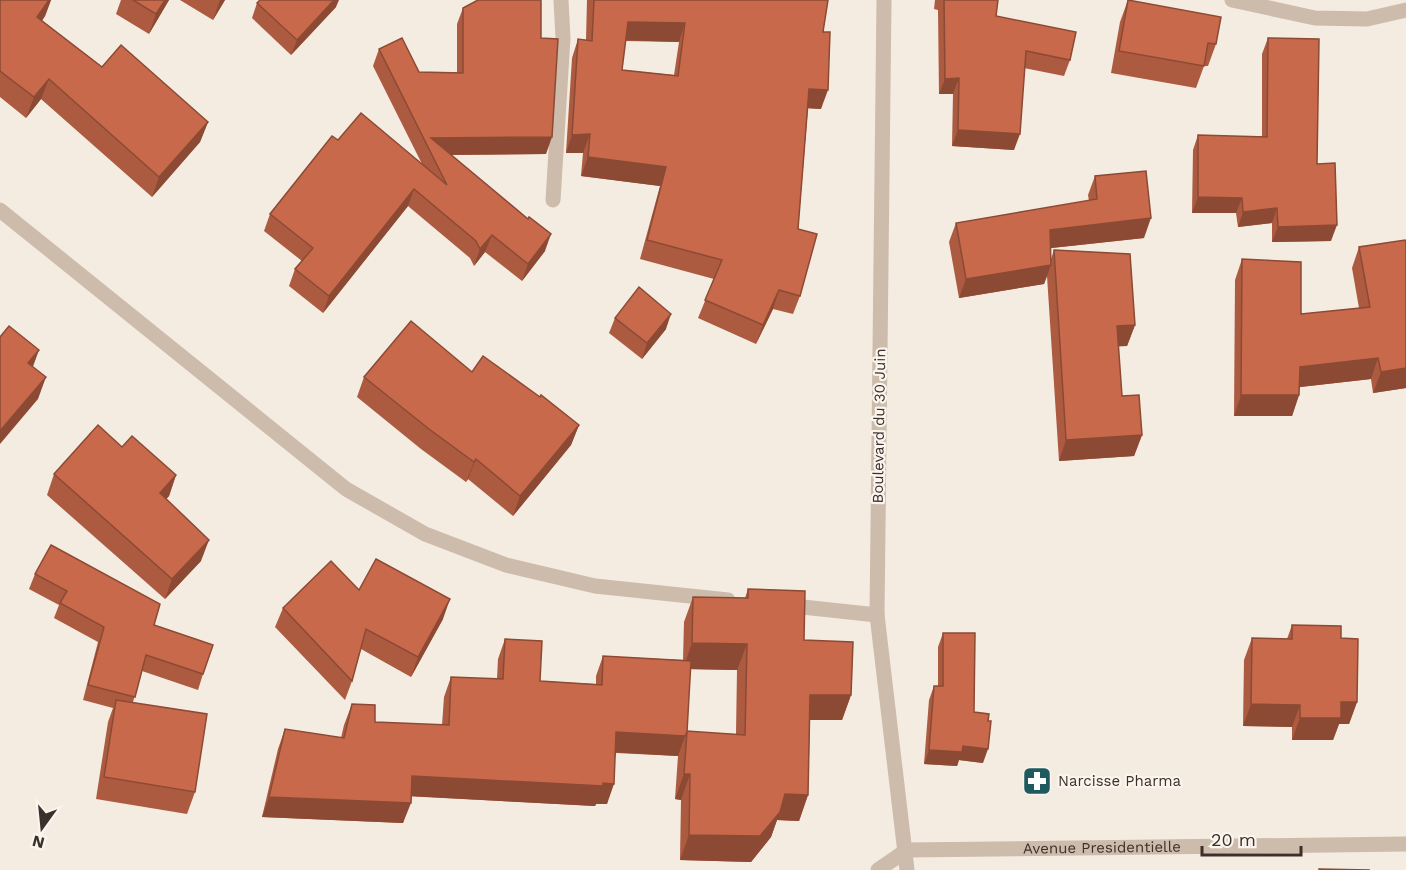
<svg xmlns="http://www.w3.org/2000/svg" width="1406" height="870" font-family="'Work Sans',sans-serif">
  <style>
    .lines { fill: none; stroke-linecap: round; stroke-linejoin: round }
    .minor { stroke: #cdbbac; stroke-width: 15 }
    .wall { fill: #ac5a40; fill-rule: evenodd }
    .shaded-wall { fill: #8c4a34 }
    .building { fill: #c8694b; stroke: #8c4a34; stroke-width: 1.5; fill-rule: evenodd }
    .labels { text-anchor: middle; stroke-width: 4.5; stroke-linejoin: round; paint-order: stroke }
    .street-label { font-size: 15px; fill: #3b302b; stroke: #fbf5ee }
    .poi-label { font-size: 15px; fill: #3b302b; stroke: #fbf5ee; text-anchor: start }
  </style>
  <rect width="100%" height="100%" fill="#f4ebe1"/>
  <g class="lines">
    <g class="minor">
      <polyline points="884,0 877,615 907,870"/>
      <polyline points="1232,0 1315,18 1367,19 1406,10"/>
      <polyline points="553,200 563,38 561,0"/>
      <polyline points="0,210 346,489 425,534 506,565 595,586 728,600"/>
      <polyline points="784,605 877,615"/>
      <path id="s1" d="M 907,850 L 1406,844"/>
      <polyline points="878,870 907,850"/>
    </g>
  </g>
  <g class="wall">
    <polygon points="0,0 51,0 45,16 42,21 102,67 208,122 200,142 152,197 41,99 26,118 0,97"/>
    <polygon points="121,0 169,0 149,34 116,14"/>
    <polygon points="180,0 225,0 213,20"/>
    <path d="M 587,0 L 828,0 L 823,32 L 821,109 L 808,108 L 798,229 L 800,296 L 793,314 L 773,309 L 756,344 L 698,318 L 714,279 L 640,259 L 660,186 L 581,176 L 583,153 L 566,153 L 572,58 L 578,39 L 586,40 ZM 625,41 L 679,42 L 674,75 L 622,70 Z"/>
    <polygon points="935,0 998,0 996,16 1070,60 1064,76 1024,68 1014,150 952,146 953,94 939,94 938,10 934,9"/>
    <polygon points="1128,0 1216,44 1208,66 1204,66 1196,88 1111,73 1120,22"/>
    <polygon points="257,3 336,7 291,55 252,18"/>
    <polygon points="463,8 541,38 546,154 451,155 545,251 522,281 485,252 474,266 470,258 408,206 323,313 289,286 295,269 302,261 264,231 270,214 338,140 422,164 373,66 379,49 419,72 457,73 457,24"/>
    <polygon points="1268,38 1317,164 1331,241 1272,242 1272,223 1238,227 1236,213 1192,213 1193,150 1198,135 1262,137 1262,54"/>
    <polygon points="1095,176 1144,238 1050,248 1051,259 1054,250 1135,325 1127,346 1118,346 1122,396 1142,435 1134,456 1059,461 1047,276 1044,284 959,298 949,242 956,223 1089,201 1088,195"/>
    <polygon points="1359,247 1406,388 1373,393 1371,379 1299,387 1299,395 1292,416 1234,416 1235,280 1242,259 1301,314 1359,308 1352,268"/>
    <polygon points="615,318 666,329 642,359 609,333"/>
    <polygon points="472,372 579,425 571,445 513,516 468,479 466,482 421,449 357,397 364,377"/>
    <polygon points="54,474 176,475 169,496 166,499 201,561 165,599 47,495"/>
    <polygon points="35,574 154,625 203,674 198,690 142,671 133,702 195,792 187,814 96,799 108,722 113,708 83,700 98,642 54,618 59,605 29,589"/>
    <path d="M 748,589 L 804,640 L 851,695 L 842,720 L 810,720 L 808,795 L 799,821 L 777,820 L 771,837 L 751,862 L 680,860 L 681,800 L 675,799 L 678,756 L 616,753 L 607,804 L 596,804 L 595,806 L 411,796 L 403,823 L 262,817 L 278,749 L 285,729 L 341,738 L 344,725 L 352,704 L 375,722 L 442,725 L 444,697 L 451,677 L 497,679 L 498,659 L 505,639 L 540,681 L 596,684 L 596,676 L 603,656 L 683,660 L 684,622 L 693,597 L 745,598 ZM 690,669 L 737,670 L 736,734 L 687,732 Z"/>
    <polygon points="359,590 443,619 411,677 361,649 352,681 345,700 275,627 283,608"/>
    <polygon points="1292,625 1341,638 1357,702 1349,724 1339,724 1333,740 1292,740 1292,727 1243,726 1244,660 1252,638 1287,639"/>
    <polygon points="943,633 974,712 983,763 959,760 957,766 924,764 929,700 934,686 938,686 938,647"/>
  </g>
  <g class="shaded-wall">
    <polygon points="49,0 51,0 45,16 29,37 37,17"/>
    <polygon points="165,0 169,0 149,34 156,14"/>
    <polygon points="220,0 225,0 213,20"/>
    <polygon points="334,0 339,0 336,7 291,55 297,40"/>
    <polygon points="628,22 685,23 679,42 621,40"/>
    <polygon points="959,78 953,94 939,94 945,79"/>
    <polygon points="49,79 41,99 26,118 34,97"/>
    <polygon points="809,89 828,90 821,109 802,108"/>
    <polygon points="208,122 200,142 152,197 159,177"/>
    <polygon points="958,130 1020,134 1014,150 952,146"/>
    <polygon points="590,134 583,153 566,153 572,135"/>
    <polygon points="552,137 546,154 432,155 431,138"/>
    <polygon points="588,157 666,167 660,186 581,176"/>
    <polygon points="414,189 408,206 323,313 329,296"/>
    <polygon points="1198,197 1242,198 1236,213 1192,213"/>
    <polygon points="1277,208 1272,223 1238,227 1243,212"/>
    <polygon points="1151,218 1144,238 1043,249 1050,230"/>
    <polygon points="1337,225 1331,241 1272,242 1278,227"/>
    <polygon points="551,234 545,251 522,281 528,264"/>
    <polygon points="492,235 485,252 474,266 480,249"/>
    <polygon points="1051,265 1044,284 959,298 966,279"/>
    <polygon points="779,290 773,309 756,344 763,325"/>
    <polygon points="671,314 666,329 642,359 647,343"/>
    <polygon points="1135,325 1127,346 1109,347 1117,326"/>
    <polygon points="39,350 31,372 28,363"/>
    <polygon points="1378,358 1371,379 1292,388 1300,367"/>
    <polygon points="1406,368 1406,388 1373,393 1381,372"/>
    <polygon points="46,377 38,399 0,444 0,431"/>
    <polygon points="1241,395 1299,395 1292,416 1234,416"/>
    <polygon points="579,425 571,445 513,516 520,496"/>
    <polygon points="1142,435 1134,456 1059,461 1066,440"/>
    <polygon points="476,459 468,479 466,482 474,462"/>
    <polygon points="176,475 169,496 153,514 160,493"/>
    <polygon points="209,540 201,561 165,599 172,579"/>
    <polygon points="450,599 443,619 411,677 418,657"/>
    <polygon points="692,643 747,644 737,670 683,669"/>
    <polygon points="810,695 851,695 842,720 801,720"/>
    <polygon points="1341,702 1357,702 1349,724 1339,724 1333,740 1292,740 1300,718"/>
    <polygon points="1251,704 1300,705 1292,727 1243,726"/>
    <polygon points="616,732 685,736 678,756 609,752"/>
    <polygon points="963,746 988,749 983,763 959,760 957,766 924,764 929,750"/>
    <polygon points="684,774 690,774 681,800 675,799"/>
    <polygon points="412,776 603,783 614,784 607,804 596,804 595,806 405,796"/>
    <polygon points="785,794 808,795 799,821 777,820 771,837 751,862 680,860 689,835"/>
    <polygon points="269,797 411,803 403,823 262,817"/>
  </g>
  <g class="building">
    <polygon points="0,0 49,0 37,17 102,67 121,45 208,122 159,177 49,79 34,97 0,71"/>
    <polygon points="133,0 165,0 156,14"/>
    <polygon points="260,0 334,0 297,40 257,3"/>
    <polygon points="478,0 541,0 541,38 558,39 552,137 431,138 528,219 529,217 551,234 528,264 492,235 480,249 476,241 414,189 329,296 295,269 313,248 270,214 332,136 338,140 361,113 447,185 379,49 402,38 419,72 463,73 463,8"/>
    <path d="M 594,0 L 828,0 L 823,32 L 830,32 L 828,90 L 809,89 L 798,229 L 817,234 L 800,296 L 779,290 L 763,325 L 705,300 L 722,260 L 647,240 L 666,167 L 588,157 L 590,134 L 572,135 L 578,39 L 592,41 ZM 628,22 L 685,23 L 678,76 L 622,70 Z"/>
    <polygon points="944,0 998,0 996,16 1076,32 1070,60 1026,51 1020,134 958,130 959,78 945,79"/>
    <polygon points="1128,0 1221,17 1216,44 1208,43 1204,66 1119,51"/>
    <polygon points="1268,38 1319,39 1317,164 1335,163 1337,225 1278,227 1277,208 1243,212 1242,198 1198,197 1198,135 1267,137"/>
    <polygon points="1146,171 1151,218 1050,230 1051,265 966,279 956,223 1097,199 1095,176"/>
    <polygon points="1405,240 1406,243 1406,368 1381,372 1378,358 1300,367 1299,395 1241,395 1242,259 1301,262 1301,314 1370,307 1359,247"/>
    <polygon points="1054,250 1130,254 1135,325 1117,326 1122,396 1139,395 1142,435 1066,440"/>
    <polygon points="639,287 671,314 647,343 615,318"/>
    <polygon points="411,321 472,372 483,356 540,397 541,395 579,425 520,496 476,459 474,462 429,429 364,377"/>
    <polygon points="9,326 39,350 28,363 46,377 0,431 0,337"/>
    <polygon points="98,425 122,447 132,436 176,475 160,493 209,540 172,579 54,474"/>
    <polygon points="51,545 160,604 154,625 213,645 203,674 146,655 135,697 88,685 104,627 60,603 67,591 35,574"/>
    <polygon points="376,559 450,599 418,657 366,629 352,681 283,608 331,561 359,590"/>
    <polygon points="748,589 805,591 804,640 853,642 851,695 810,695 808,795 785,794 780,812 760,836 689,835 690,774 684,774 687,731 745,735 747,644 692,643 693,597 748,598"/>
    <polygon points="1292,625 1341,626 1341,638 1358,639 1357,702 1341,702 1341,718 1300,718 1300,705 1251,704 1252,638 1292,639"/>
    <polygon points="943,633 975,633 974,712 989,714 988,721 991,721 988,749 963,746 962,752 929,750 934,686 943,686"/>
    <polygon points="505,639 542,641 540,681 602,685 603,656 691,661 687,732 685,736 616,732 614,784 603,783 603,786 412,776 411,803 269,797 285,729 344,738 352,704 375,705 375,722 449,725 451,677 503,679"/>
    <polygon points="116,700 207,714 195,792 104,777"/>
    <polygon points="1319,869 1370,870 1319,870"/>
  </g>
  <defs>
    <g id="pharmacy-square" transform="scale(1.5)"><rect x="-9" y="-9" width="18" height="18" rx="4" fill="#1f5a5e" stroke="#fbf5ee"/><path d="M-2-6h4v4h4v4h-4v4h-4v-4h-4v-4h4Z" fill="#fff"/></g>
  </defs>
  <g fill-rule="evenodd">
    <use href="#pharmacy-square" x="1037" y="781"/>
  </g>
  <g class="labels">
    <g class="street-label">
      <text transform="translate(879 426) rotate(-89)" y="5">Boulevard du 30 Juin</text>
      <text dy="5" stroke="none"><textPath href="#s1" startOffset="195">Avenue Presidentielle</textPath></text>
    </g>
    <g class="poi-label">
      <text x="1058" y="786">Narcisse Pharma</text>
    </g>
  </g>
  <g transform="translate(42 828) rotate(195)" stroke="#fbf5ee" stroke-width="4.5" paint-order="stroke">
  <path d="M0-4.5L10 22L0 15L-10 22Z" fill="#3b302b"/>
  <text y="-9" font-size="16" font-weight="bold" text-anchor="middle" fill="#3b302b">N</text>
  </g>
  <path d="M1202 846v9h99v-9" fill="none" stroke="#3b302b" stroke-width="3"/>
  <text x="1211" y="846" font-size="18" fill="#3b302b" stroke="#fbf5ee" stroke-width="4.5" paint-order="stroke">20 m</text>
</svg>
